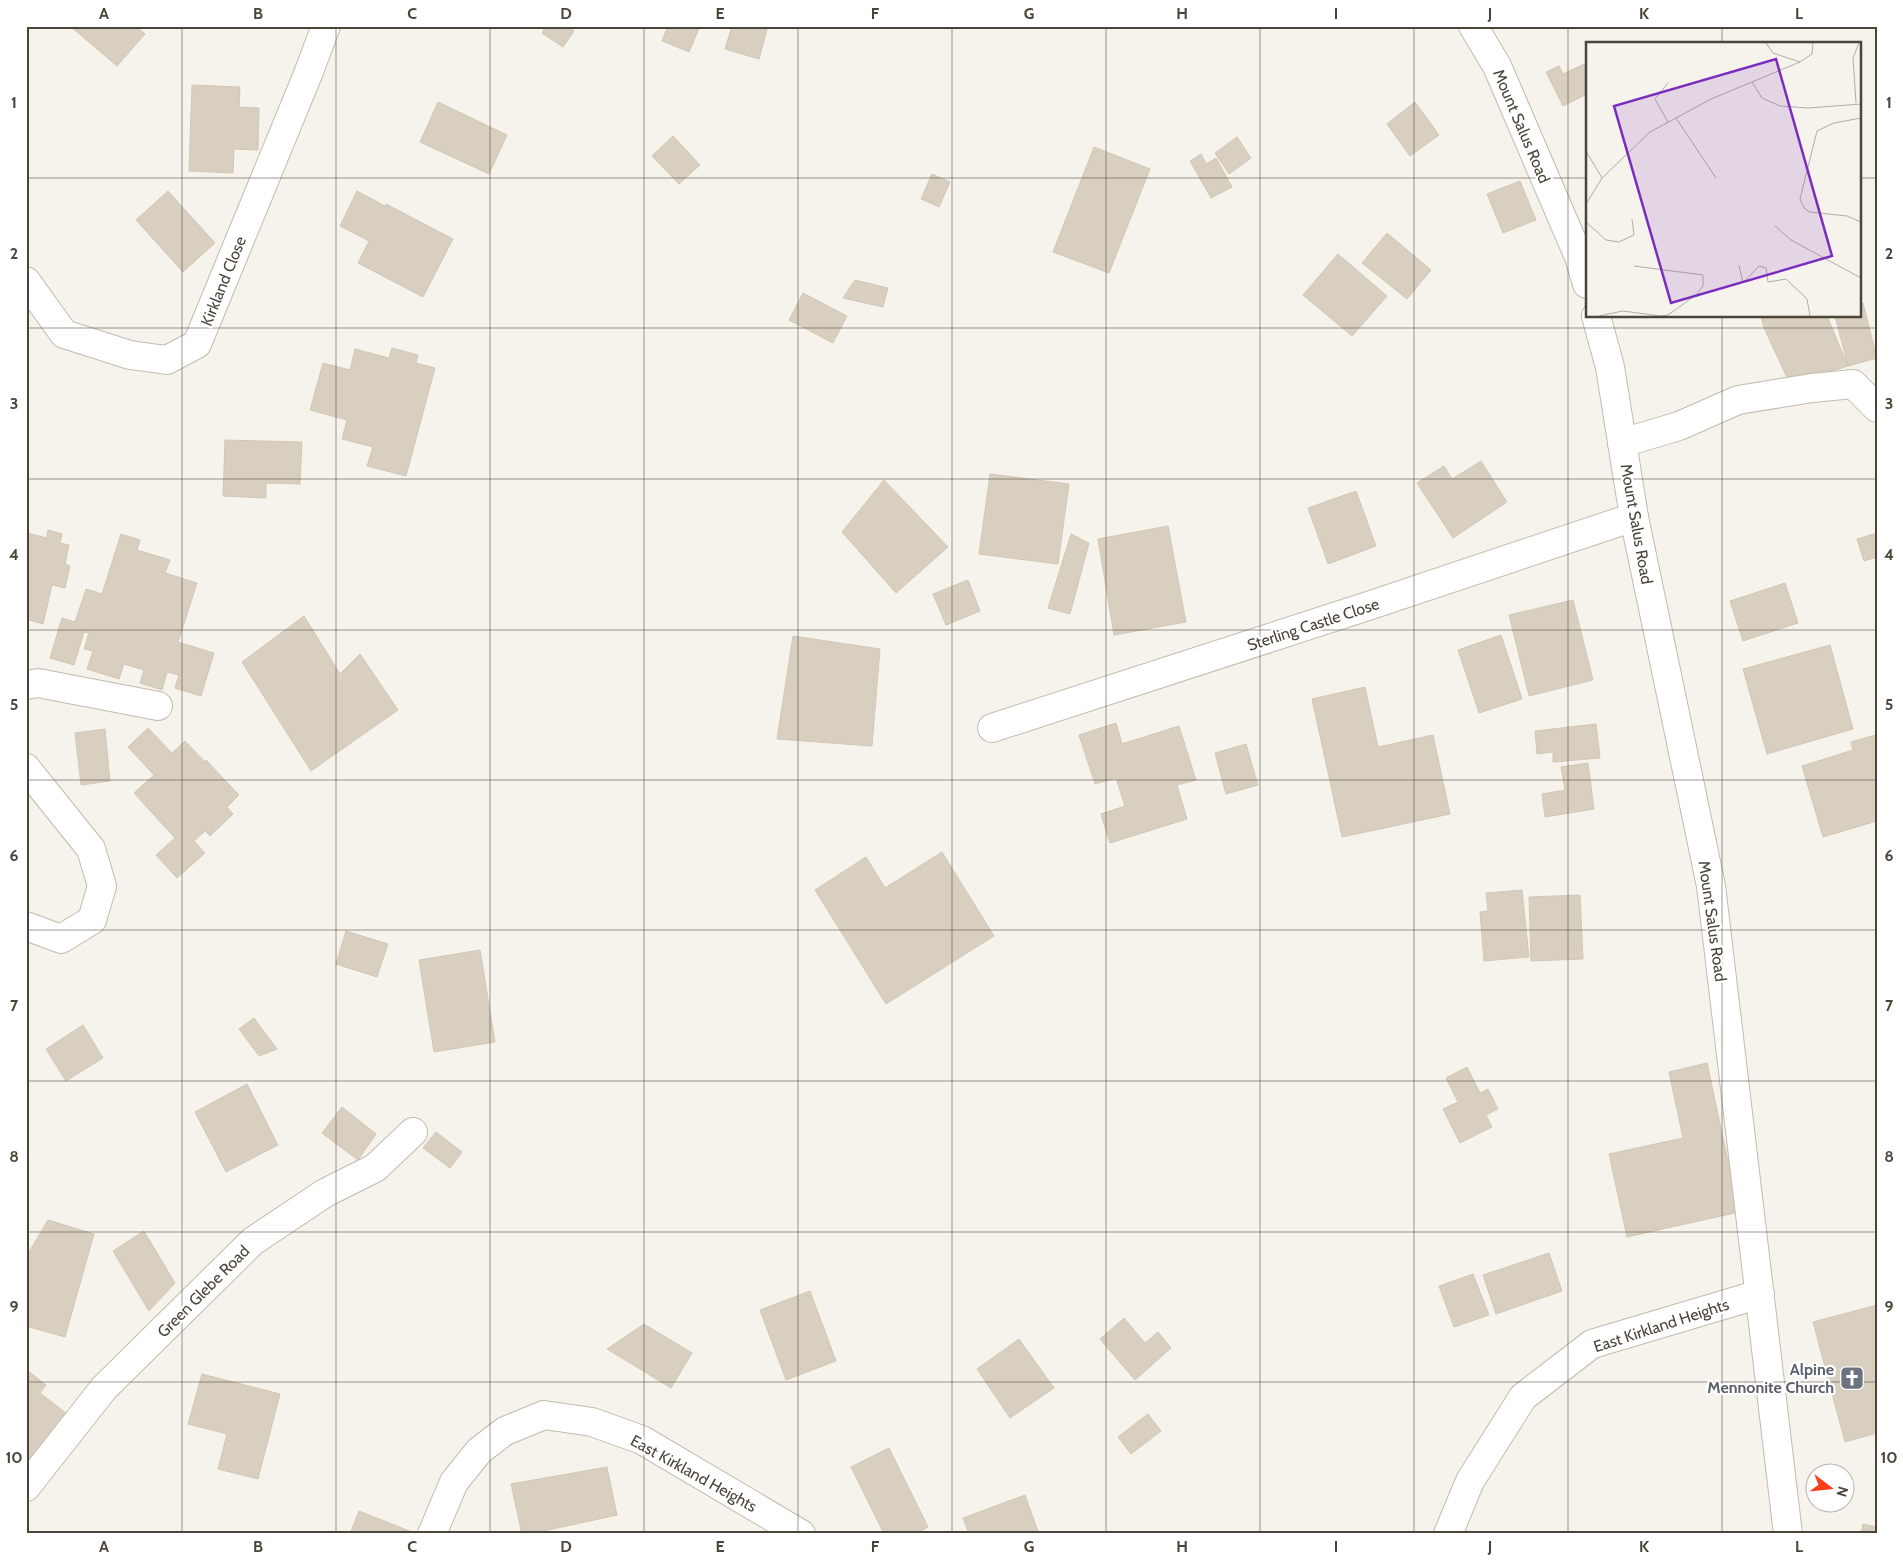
<svg xmlns="http://www.w3.org/2000/svg" width="1903" height="1560" font-family="Cabin,sans-serif">
  <style>
    .building { fill: #d8cfc1; stroke: #d3c7b4 }
    .lines { fill: none; stroke-linecap: round; stroke-linejoin: round }
    .minor-casing { stroke: #c2bbae; stroke-width: 30 }
    .minor { stroke: #fff; stroke-width: 28 }
    .grid { fill: none; stroke: #4b4439; stroke-width: 1; stroke-opacity: 0.55 }
    .labels { text-anchor: middle; stroke-width: 4.5; stroke-linejoin: round; paint-order: stroke }
    .street-label { font-size: 16px; fill: #4b4439; stroke: #fff }
    .worship-label { font-size: 16px; font-weight: bold; fill: #5b616d; stroke: #fff; text-anchor: end }
    .inset-road { fill: none; stroke: #b2ada4; stroke-width: 1 }
    .view { fill: #7b2cbf; fill-opacity: 0.15; stroke: #7b2cbf; stroke-width: 2.5 }
    .inset-edge { fill: none; stroke: #4b4439; stroke-width: 2.5 }
    .neatline { fill: none; stroke: #4b4439; stroke-width: 2 }
    .grid-label { font-size: 16px; text-anchor: middle; font-weight: bold; fill: #4b4439 }
  </style>
  <rect width="100%" height="100%" fill="#f6f3ec"/>
  <g class="building">
    <polygon points="70,26 136,26 145,34 117,66"/>
    <polygon points="546,26 568,26 574,31 563,47 542,33"/>
    <polygon points="668,26 700,26 689,52 662,41"/>
    <polygon points="732,26 768,26 759,59 725,49"/>
    <polygon points="1584,64 1587,70 1587,94 1563,106 1546,72 1559,66 1563,74"/>
    <polygon points="192,85 240,87 239,107 259,108 258,150 234,149 233,173 189,171"/>
    <polygon points="438,102 507,135 489,174 420,142"/>
    <polygon points="1415,102 1439,135 1410,156 1387,124"/>
    <polygon points="673,136 700,165 679,184 652,156"/>
    <polygon points="1237,137 1251,158 1229,174 1215,153"/>
    <polygon points="1094,147 1150,169 1109,273 1053,252"/>
    <polygon points="1201,154 1206,164 1216,158 1232,187 1211,198 1190,161"/>
    <polygon points="932,174 950,182 939,207 921,199"/>
    <polygon points="1520,181 1536,220 1503,233 1487,194"/>
    <polygon points="168,191 215,243 183,272 136,220"/>
    <polygon points="357,191 385,206 386,204 453,239 423,297 358,263 369,241 340,226"/>
    <polygon points="1387,233 1431,270 1407,299 1362,263"/>
    <polygon points="1338,254 1387,296 1352,336 1303,295"/>
    <polygon points="855,280 888,288 883,307 843,298"/>
    <polygon points="803,293 847,316 833,343 789,320"/>
    <polygon points="1863,303 1877,358 1848,366 1835,316 1859,316 1859,304"/>
    <polygon points="1761,316 1827,316 1848,366 1790,384 1764,328"/>
    <polygon points="392,348 418,355 416,363 435,368 406,476 367,466 373,447 342,439 347,420 310,410 323,363 350,370 355,349 389,358"/>
    <polygon points="225,440 302,442 300,484 266,483 266,498 223,496"/>
    <polygon points="1481,461 1507,502 1453,538 1417,483 1444,466 1452,479"/>
    <polygon points="990,474 1069,484 1058,564 979,554"/>
    <polygon points="884,480 948,547 896,593 842,532"/>
    <polygon points="1356,491 1376,546 1328,564 1308,508"/>
    <polygon points="1168,526 1186,622 1114,635 1098,539"/>
    <polygon points="48,530 62,534 60,543 69,545 65,564 70,566 65,588 52,585 43,624 26,619 26,535 27,533 47,538"/>
    <polygon points="1877,533 1877,557 1864,561 1857,539"/>
    <polygon points="121,534 140,540 137,550 170,560 165,573 197,583 178,642 214,653 201,696 175,688 179,675 167,672 162,690 140,683 144,670 124,664 119,679 87,669 93,651 84,649 89,633 84,632 74,665 50,658 62,618 75,622 86,589 102,594"/>
    <polygon points="1071,534 1089,543 1070,614 1048,608"/>
    <polygon points="968,580 980,611 946,625 933,594"/>
    <polygon points="1785,583 1798,623 1743,641 1730,601"/>
    <polygon points="1573,600 1593,680 1529,696 1509,615"/>
    <polygon points="304,616 340,674 360,654 398,710 311,771 242,662"/>
    <polygon points="1501,635 1522,699 1479,713 1458,650"/>
    <polygon points="793,636 880,649 872,746 777,739"/>
    <polygon points="1830,645 1853,729 1767,754 1743,669"/>
    <polygon points="1365,687 1378,747 1433,735 1450,814 1342,837 1312,699"/>
    <polygon points="1116,723 1122,744 1179,726 1196,780 1177,785 1187,819 1110,843 1101,814 1125,806 1116,778 1095,784 1079,735"/>
    <polygon points="1596,724 1600,758 1553,762 1553,752 1537,754 1535,731"/>
    <polygon points="148,728 172,753 185,741 205,762 206,760 239,795 227,807 233,814 210,836 205,831 194,841 205,853 177,878 156,855 175,838 134,793 154,775 128,747"/>
    <polygon points="105,729 110,781 81,785 75,733"/>
    <polygon points="1875,735 1877,742 1877,821 1823,837 1802,766 1853,750 1851,742"/>
    <polygon points="1246,744 1258,785 1226,794 1215,753"/>
    <polygon points="1588,763 1594,809 1545,817 1542,794 1565,790 1561,767"/>
    <polygon points="942,852 994,936 886,1004 815,890 866,857 885,888"/>
    <polygon points="1522,890 1529,957 1484,961 1480,912 1488,911 1486,893"/>
    <polygon points="1580,895 1583,959 1531,961 1529,897"/>
    <polygon points="346,931 388,944 377,977 336,964"/>
    <polygon points="480,950 495,1042 434,1052 419,960"/>
    <polygon points="254,1018 277,1049 259,1056 239,1029"/>
    <polygon points="83,1025 103,1058 66,1081 46,1049"/>
    <polygon points="1707,1063 1739,1212 1627,1237 1609,1154 1683,1138 1669,1072"/>
    <polygon points="1467,1067 1480,1093 1488,1089 1498,1109 1486,1115 1492,1127 1460,1143 1443,1109 1458,1102 1446,1078"/>
    <polygon points="247,1084 278,1145 226,1172 195,1112"/>
    <polygon points="342,1107 376,1134 358,1160 322,1133"/>
    <polygon points="436,1132 462,1152 450,1168 423,1148"/>
    <polygon points="48,1220 94,1234 65,1337 26,1326 26,1257"/>
    <polygon points="144,1231 175,1283 149,1311 113,1251"/>
    <polygon points="1549,1253 1562,1291 1496,1314 1483,1275"/>
    <polygon points="1473,1274 1489,1315 1454,1327 1439,1286"/>
    <polygon points="810,1291 836,1361 786,1380 760,1310"/>
    <polygon points="1877,1305 1877,1433 1845,1442 1813,1322"/>
    <polygon points="1124,1318 1145,1343 1158,1332 1171,1348 1135,1380 1100,1339"/>
    <polygon points="644,1324 692,1353 671,1388 607,1349"/>
    <polygon points="1019,1339 1054,1388 1010,1418 977,1369"/>
    <polygon points="27,1370 46,1385 40,1393 71,1417 26,1474"/>
    <polygon points="202,1374 280,1394 258,1479 218,1469 227,1434 188,1424"/>
    <polygon points="1148,1414 1161,1431 1131,1454 1118,1437"/>
    <polygon points="889,1448 928,1527 916,1534 884,1534 851,1467"/>
    <polygon points="607,1467 617,1515 530,1534 522,1534 511,1484"/>
    <polygon points="1025,1495 1039,1534 969,1534 963,1518"/>
    <polygon points="359,1511 412,1532 411,1534 350,1534"/>
    <polygon points="1863,1524 1877,1527 1877,1534 1861,1534"/>
  </g>
  <g class="lines">
    <g class="minor-casing">
      <g id="minor">
        <polyline points="1473,26 1497,66 1579,257 1587,284"/>
        <polyline points="26,281 64,334 130,355 167,360 197,344 308,74 326,26"/>
        <polyline points="1596,316 1610,367 1634,517 1711,886 1788,1534"/>
        <polyline points="1622,443 1679,426 1738,400 1812,388 1853,384 1877,408"/>
        <polyline points="26,685 38,683 158,706"/>
        <polyline points="992,728 1368,606 1634,517"/>
        <polyline points="26,768 91,849 102,886 92,920 61,939 26,926"/>
        <polyline points="26,1487 104,1388 253,1241 325,1193 375,1168 413,1132"/>
        <polyline points="432,1534 454,1482 479,1451 505,1431 544,1415 592,1422 642,1440 801,1534"/>
        <polyline points="1448,1534 1470,1481 1523,1397 1592,1344 1760,1294"/>
      </g>
    </g>
    <use href="#minor" class="minor"/>
  </g>
  <path class="grid" d="M 182,26 L 182,1534M 336,26 L 336,1534M 490,26 L 490,1534M 644,26 L 644,1534M 798,26 L 798,1534M 952,26 L 952,1534M 1106,26 L 1106,1534M 1260,26 L 1260,1534M 1414,26 L 1414,1534M 1568,26 L 1568,1534M 1722,26 L 1722,44M 26,178 L 1587,178M 1859,178 L 1877,178M 1722,316 L 1722,1534M 26,328 L 1877,328M 26,479 L 1877,479M 26,630 L 1877,630M 26,780 L 1877,780M 26,930 L 1877,930M 26,1081 L 1877,1081M 26,1232 L 1877,1232M 26,1382 L 1877,1382"/>
  <defs>
    <g id="church-square" transform="scale(1.25)"><rect x="-9" y="-9" width="18" height="18" rx="4" fill="#6b7280" stroke="#fff"/><path d="M-1.2-6h2.4v3.5h3.3v2.4h-3.3V6h-2.4V-.1h-3.3v-2.4h3.3Z" fill="#fff"/></g>
  </defs>
  <g fill-rule="evenodd">
    <use href="#church-square" x="1852" y="1378"/>
  </g>
  <g class="labels">
    <g class="street-label">
      <text transform="translate(1522 126) rotate(67)" y="6">Mount Salus Road</text>
      <text transform="translate(223 281) rotate(-68)" y="6">Kirkland Close</text>
      <text transform="translate(1637 524) rotate(80)" y="6">Mount Salus Road</text>
      <text transform="translate(1313 624) rotate(-18)" y="6">Sterling Castle Close</text>
      <text transform="translate(1713 921) rotate(82)" y="6">Mount Salus Road</text>
      <text transform="translate(203 1291) rotate(-45)" y="6">Green Glebe Road</text>
      <text transform="translate(1661 1325) rotate(-18)" y="6">East Kirkland Heights</text>
      <text transform="translate(694 1473) rotate(29)" y="6">East Kirkland Heights</text>
    </g>
    <g class="worship-label">
      <text x="1834" y="1375">Alpine<tspan x="1834" dy="18">Mennonite Church</tspan></text>
    </g>
  </g>
  <g transform="translate(1586 42)">
    <rect width="275" height="275" fill="#f6f3ec"/>
    <path class="inset-road" d="M 180,1 L 187,11 L 214,20M 166,40 L 176,56 L 194,64 L 222,66 L 275,62M 82,41 L 69,57 L 82,80M 270,61 L 267,16 L 273,1M 90,76 L 130,136M 275,76 L 248,81 L 231,89 L 214,157 L 218,166 L 224,170 L 261,174 L 275,180M 0,109 L 16,136M 0,162 L 16,136 L 64,90 L 125,57 L 214,20 L 226,12 L 227,1M 0,180 L 20,198 L 33,200 L 48,193 L 46,177M 189,184 L 205,198 L 275,236M 153,223 L 157,241 L 173,224 L 180,226 L 182,240 L 200,237 L 221,257 L 224,274M 48,224 L 117,233 L 117,244 L 110,253 L 82,273 L 75,274M 13,274 L 37,269 L 75,274"/>
    <path class="view" d="M 190,17 L 246,214 L 85,261 L 28,64 Z"/>
    <rect width="275" height="275" class="inset-edge"/>
  </g>
  <rect width="1903" height="1560" fill="none" stroke="#ffffff" stroke-width="55"/>
  <g transform="translate(1830 1488) rotate(106)"><circle r="24" fill="#ffffff" stroke="#b7b4b0"/>
  <path d="M0-4L9 19L0 12L-9 19Z" fill="#fc3f1d"/>
  <text y="-8" font-size="14" font-weight="bold" text-anchor="middle" fill="#4b4439">N</text>
  </g>
  <rect x="28" y="28" width="1848" height="1504" class="neatline"/>
  <g class="grid-label">
    <text x="104" y="19">A</text>
    <text x="258" y="19">B</text>
    <text x="412" y="19">C</text>
    <text x="566" y="19">D</text>
    <text x="720" y="19">E</text>
    <text x="875" y="19">F</text>
    <text x="1029" y="19">G</text>
    <text x="1182" y="19">H</text>
    <text x="1336" y="19">I</text>
    <text x="1490" y="19">J</text>
    <text x="1644" y="19">K</text>
    <text x="1799" y="19">L</text>
    <text x="14" y="108">1</text>
    <text x="1889" y="108">1</text>
    <text x="14" y="259">2</text>
    <text x="1889" y="259">2</text>
    <text x="14" y="409">3</text>
    <text x="1889" y="409">3</text>
    <text x="14" y="560">4</text>
    <text x="1889" y="560">4</text>
    <text x="14" y="710">5</text>
    <text x="1889" y="710">5</text>
    <text x="14" y="861">6</text>
    <text x="1889" y="861">6</text>
    <text x="14" y="1011">7</text>
    <text x="1889" y="1011">7</text>
    <text x="14" y="1162">8</text>
    <text x="1889" y="1162">8</text>
    <text x="14" y="1312">9</text>
    <text x="1889" y="1312">9</text>
    <text x="14" y="1463">10</text>
    <text x="1889" y="1463">10</text>
    <text x="104" y="1552">A</text>
    <text x="258" y="1552">B</text>
    <text x="412" y="1552">C</text>
    <text x="566" y="1552">D</text>
    <text x="720" y="1552">E</text>
    <text x="875" y="1552">F</text>
    <text x="1029" y="1552">G</text>
    <text x="1182" y="1552">H</text>
    <text x="1336" y="1552">I</text>
    <text x="1490" y="1552">J</text>
    <text x="1644" y="1552">K</text>
    <text x="1799" y="1552">L</text>
  </g>
</svg>
